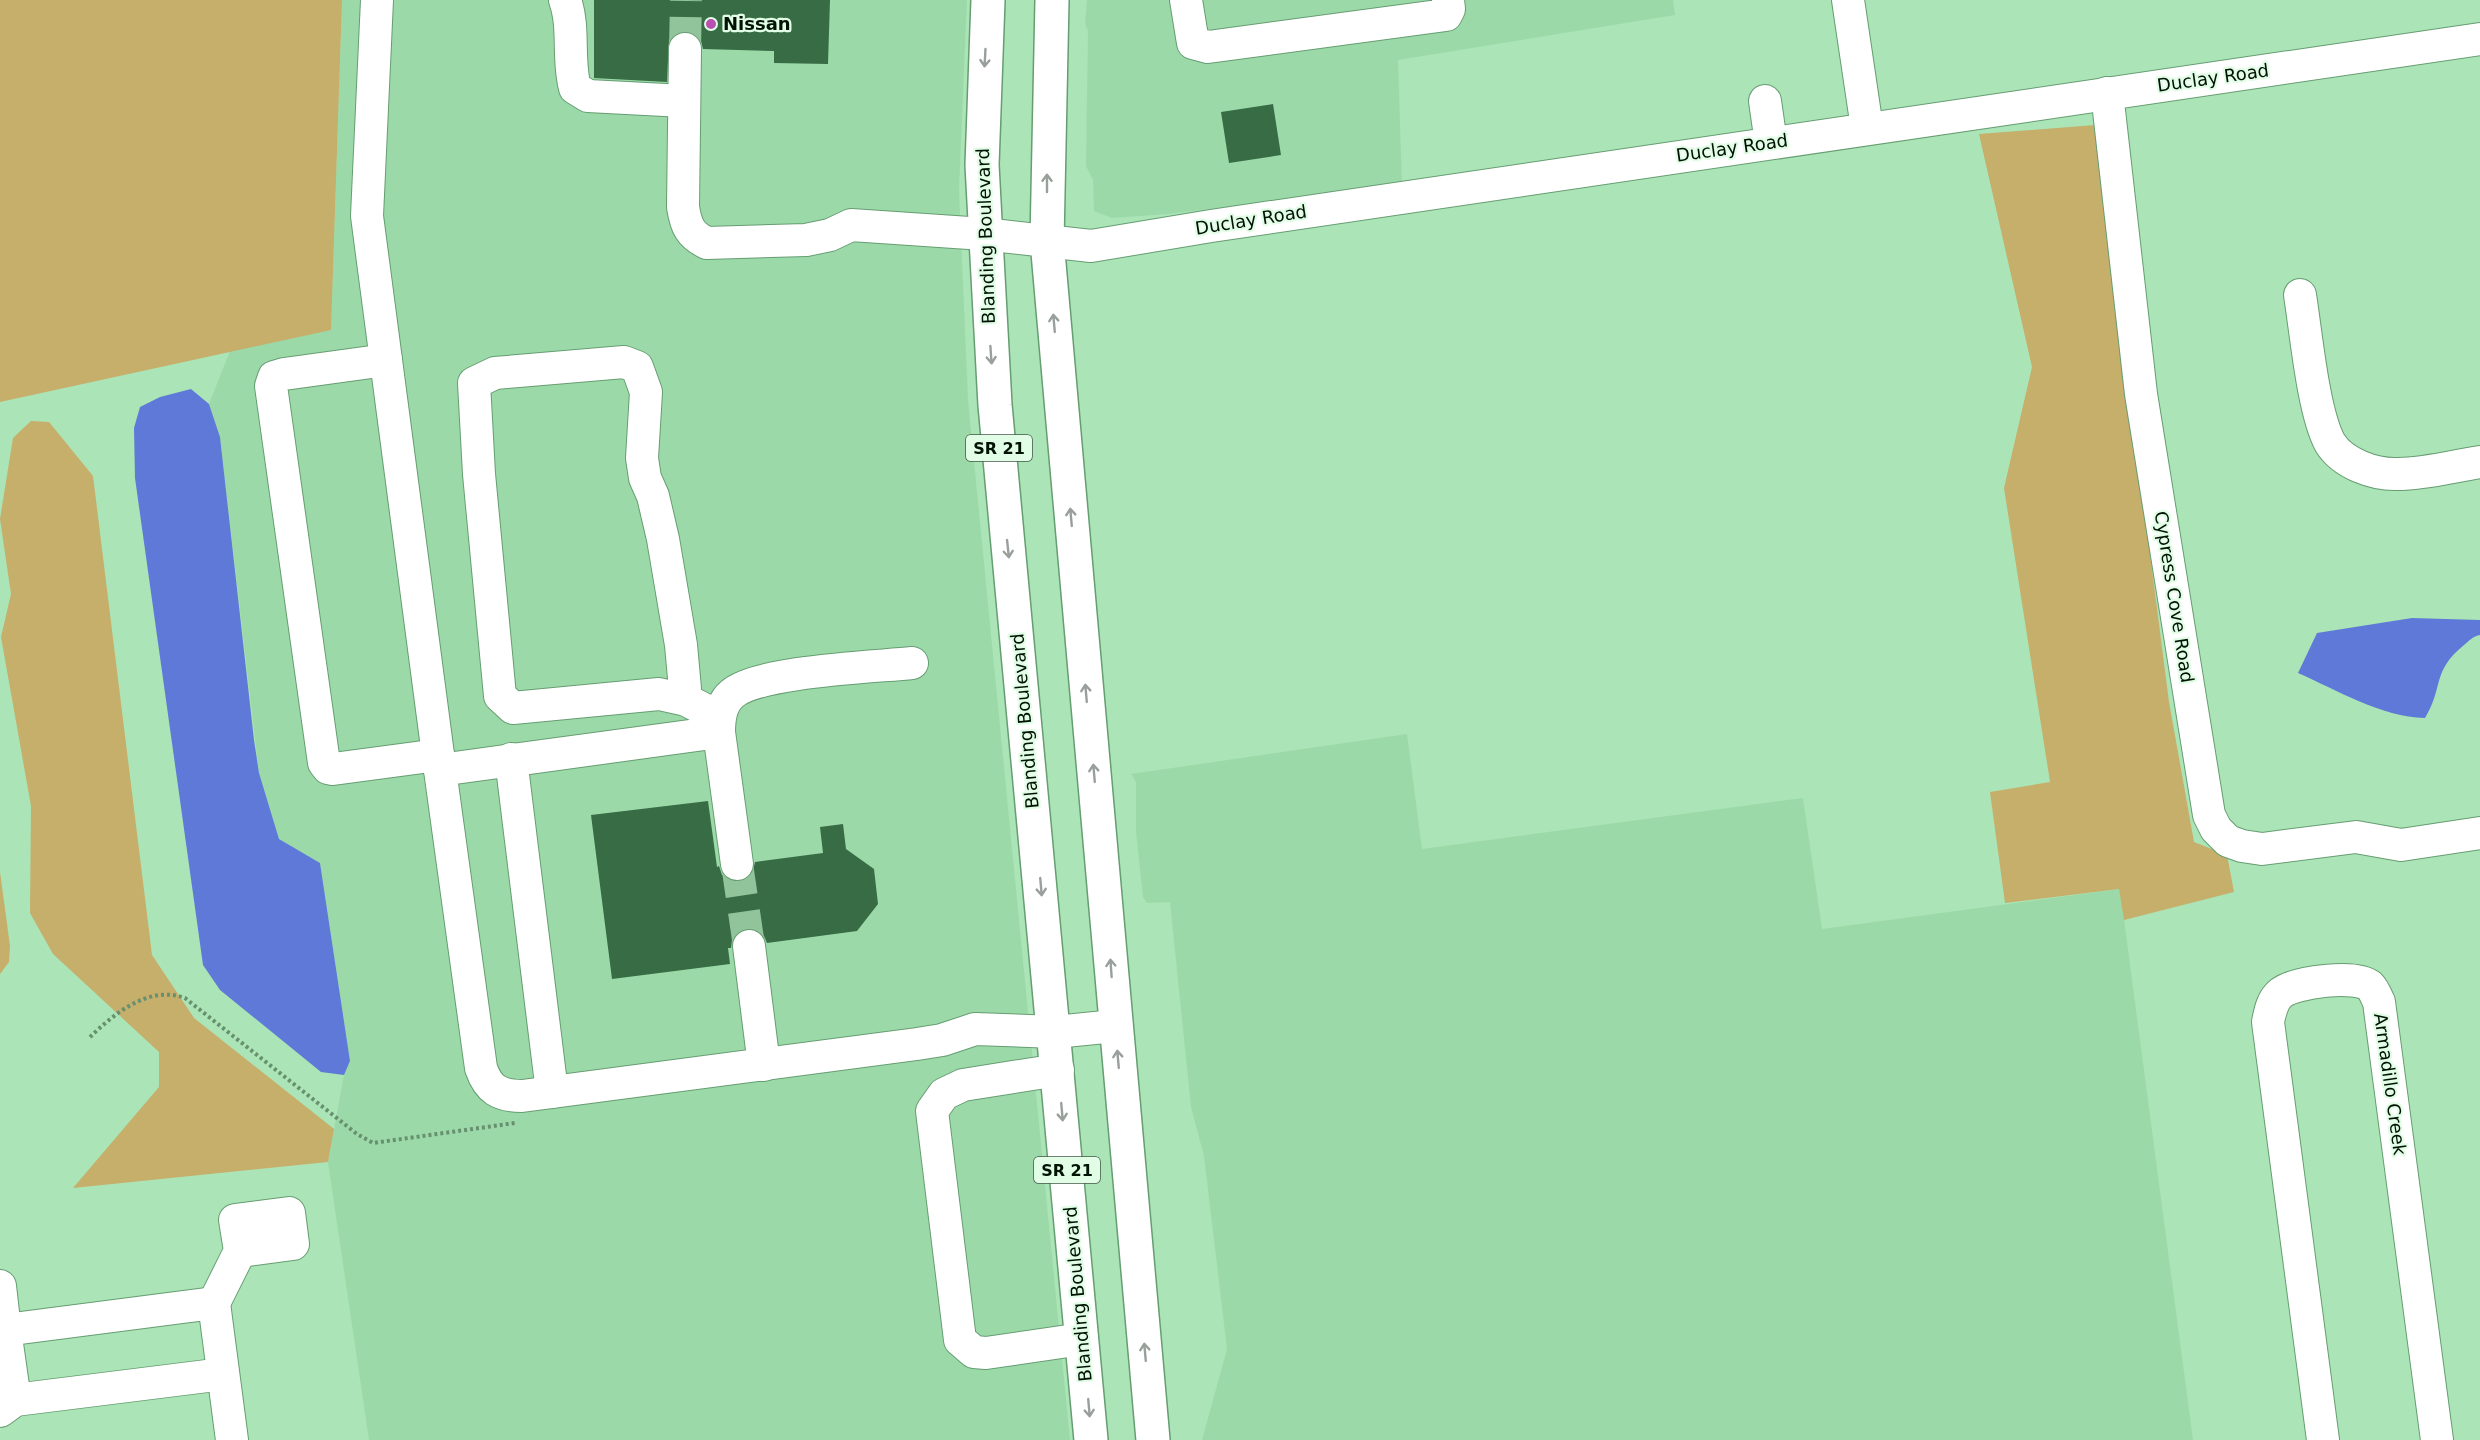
<svg xmlns="http://www.w3.org/2000/svg" width="2480" height="1440" font-family="'DejaVu Sans',sans-serif">
  <style>
    .built { fill: #9bdaa8 }
    .green { fill: #c6ae6b }
    .water { fill: #5f79d9 }
    .building { fill: #376c44 }
    .lines { fill: none; stroke-linecap: round; stroke-linejoin: round }
    .minor-tunnel { stroke: #91c49b; stroke-width: 32; stroke-dasharray: 32 16; stroke-linecap: butt }
    .minor-casing { stroke: #669d72; stroke-width: 34 }
    .major-casing { stroke: #669d72; stroke-width: 36 }
    .path { stroke: #67906f; stroke-width: 4; stroke-dasharray: 3 3; stroke-linecap: butt }
    .minor { stroke: #fff; stroke-width: 32 }
    .major { stroke: #fff; stroke-width: 33 }
    .oneway { stroke: #99a09b }
    .poi-dot { fill: #b84fb1; stroke: #e1fde6; stroke-width: 2 }
    .labels { text-anchor: middle; stroke-width: 4.5; stroke-linejoin: round; paint-order: stroke }
    .shield { fill: #e1fde6; stroke: #445848; stroke-width: 1.5 }
    .shield-label { font-size: 16px; font-weight: bold; fill: #001204 }
    .poi-label { font-size: 18px; font-weight: bold; fill: #001204; stroke: #e1fde6; text-anchor: start }
    .street-label { font-size: 18px; fill: #001204; stroke: #e1fde6 }
  </style>
  <rect width="100%" height="100%" fill="#abe4b6"/>
  <g class="built">
    <polygon points="342,0 967,0 959,189 968,400 1070,1440 369,1440 328,1162 344,1075 350,1061 320,863 279,839 259,773 220,437 209,404 230,351 331,329"/>
    <polygon points="1087,0 1673,0 1675,15 1398,60 1402,186 1168,214 1112,218 1094,211 1093,180 1086,166 1088,31 1085,23"/>
    <polygon points="1407,734 1422,849 1803,798 1822,929 2120,889 2193,1440 1202,1440 1227,1349 1204,1156 1191,1107 1170,902 1147,903 1143,897 1136,832 1136,782 1131,774"/>
  </g>
  <g class="green">
    <polygon points="0,0 342,0 331,330 0,402"/>
    <polygon points="2095,125 2169,702 2194,842 2227,855 2234,892 2124,920 2119,889 2005,903 1990,792 2050,782 2004,488 2032,367 1979,134"/>
    <polygon points="31,421 49,422 93,476 152,955 194,1018 334,1129 328,1162 73,1188 159,1087 159,1052 53,954 30,913 31,806 1,637 11,594 0,519 13,438"/>
    <polygon points="0,872 10,946 9,962 0,974"/>
  </g>
  <g class="water">
    <polygon points="191,389 209,404 220,437 254,740 259,773 279,839 320,863 350,1061 344,1075 321,1072 220,990 203,965 135,478 134,428 140,407 160,397"/>
    <path d="M 2412,618 L 2480,620 L 2480,635 C 2473,636 2469,641 2464,645 C 2431,672 2444,687 2425,718 C 2381,717 2337,690 2298,673 L 2317,633 Z"/>
  </g>
  <g class="building">
    <polygon points="594,0 830,0 828,64 774,63 774,51 703,49 701,41 695,34 685,31 676,34 669,40 667,82 594,78"/>
    <polygon points="1273,104 1281,155 1229,163 1221,112"/>
    <polygon points="708,801 717,867 719,866 722,875 730,880 739,882 748,879 753,871 755,862 823,853 820,827 843,824 846,849 874,869 878,904 857,931 767,943 764,936 756,930 746,928 738,932 732,940 731,948 728,948 730,964 612,979 591,815"/>
  </g>
  <g class="lines">
    <g class="minor-tunnel">
      <polyline points="685,49 686,0"/>
      <polyline points="737,864 749,946"/>
    </g>
    <g class="minor-casing">
      <g id="minor">
        <polyline points="377,0 367,216 440,770"/>
        <path d="M 565,0 C 575,28 567,59 575,88 L 588,96 L 684,101"/>
        <polyline points="1186,0 1193,43 1208,47 1446,15 1449,9 1448,0"/>
        <polyline points="1848,0 1867,128"/>
        <path d="M 685,49 L 683,207 C 686,226 690,235 707,243 L 806,240 L 830,235 L 851,225 L 984,234 L 1091,246 L 1211,226 L 2480,39"/>
        <polyline points="2107,93 2141,394 2209,815 2216,829 2228,841 2242,846 2262,849 2356,837 2401,845 2480,833"/>
        <polyline points="1765,101 1771,143"/>
        <path d="M 2300,295 C 2306,332 2313,412 2330,443 C 2343,464 2375,475 2398,474 C 2425,474 2454,466 2480,462"/>
        <polyline points="386,360 284,374 274,377 271,386 324,763 328,768 333,769 438,755"/>
        <polyline points="686,700 681,645 663,539 653,496 645,478 642,458 646,392 637,367 624,362 495,373 474,383 479,474 500,696 513,708 659,694 686,700 719,717"/>
        <path d="M 719,732 L 440,770 L 481,1068 C 488,1089 499,1096 522,1096 L 917,1044 L 942,1040 L 975,1029 L 1055,1032 L 1115,1026"/>
        <polyline points="511,759 552,1092"/>
        <path d="M 737,864 L 719,732 C 719,718 721,703 732,694 C 758,671 874,667 912,663"/>
        <polyline points="749,946 764,1065"/>
        <polyline points="1058,1070 963,1085 944,1094 932,1111 960,1340 974,1352 986,1353 1082,1339"/>
        <polyline points="0,1286 5,1330"/>
        <polyline points="214,1303 240,1251 293,1244 289,1213 235,1220 240,1251"/>
        <polyline points="15,1400 5,1330 214,1303 232,1440"/>
        <polyline points="0,1411 15,1400 223,1374"/>
        <path d="M 2323,1440 L 2268,1022 C 2270,1012 2272,1000 2281,993 C 2295,982 2356,974 2370,986 C 2374,990 2377,998 2379,1002 L 2437,1440"/>
      </g>
    </g>
    <g class="major-casing">
      <g id="major">
        <polyline points="988,0 982,165 995,405 1091,1440"/>
        <polyline points="1052,0 1047,241 1153,1440"/>
      </g>
    </g>
    <path class="path" d="M 90,1037 C 115,1013 149,985 185,998 L 357,1134 L 373,1143 L 515,1123"/>
    <use href="#minor" class="minor"/>
    <use href="#major" class="major"/>
  </g>
  <defs><path id="oneway-shaft" d="M-6 0H5M1.5-3L5.5 0L1.5 3" fill="none" stroke-width="1.6" stroke-linecap="round" stroke-linejoin="round" transform="scale(1.5)"/></defs>
  <g class="oneway">
    <use href="#oneway-shaft" transform="translate(985 58) rotate(93)"/>
    <use href="#oneway-shaft" transform="translate(1047 183) rotate(-90)"/>
    <use href="#oneway-shaft" transform="translate(1054 323) rotate(-95)"/>
    <use href="#oneway-shaft" transform="translate(991 355) rotate(86)"/>
    <use href="#oneway-shaft" transform="translate(1071 517) rotate(-95)"/>
    <use href="#oneway-shaft" transform="translate(1008 549) rotate(84)"/>
    <use href="#oneway-shaft" transform="translate(1086 693) rotate(-95)"/>
    <use href="#oneway-shaft" transform="translate(1094 773) rotate(-95)"/>
    <use href="#oneway-shaft" transform="translate(1041 887) rotate(85)"/>
    <use href="#oneway-shaft" transform="translate(1111 968) rotate(-94)"/>
    <use href="#oneway-shaft" transform="translate(1118 1059) rotate(-95)"/>
    <use href="#oneway-shaft" transform="translate(1062 1112) rotate(85)"/>
    <use href="#oneway-shaft" transform="translate(1145 1352) rotate(-95)"/>
    <use href="#oneway-shaft" transform="translate(1089 1408) rotate(85)"/>
  </g>
  <circle class="poi-dot" cx="711" cy="24" r="6"/>
  <g class="labels">
    <g class="shield">
      <rect x="966" y="435" width="66" height="26" rx="4.5"/>
      <rect x="1034" y="1157" width="66" height="26" rx="4.5"/>
    </g>
    <g class="shield-label">
      <text x="999" y="454">SR 21</text>
      <text x="1067" y="1176">SR 21</text>
    </g>
    <g class="poi-label">
      <text x="723" y="30">Nissan</text>
    </g>
    <g class="street-label">
      <text transform="translate(2213 78) rotate(-8)" y="6">Duclay Road</text>
      <text transform="translate(1732 148) rotate(-8)" y="6">Duclay Road</text>
      <text transform="translate(1251 220) rotate(-9)" y="6">Duclay Road</text>
      <text transform="translate(986 236) rotate(-92)" y="6">Blanding Boulevard</text>
      <text transform="translate(2174 597) rotate(81)" y="6">Cypress Cove Road</text>
      <text transform="translate(1025 721) rotate(-95)" y="6">Blanding Boulevard</text>
      <text transform="translate(2390 1084) rotate(82)" y="6">Armadillo Creek</text>
      <text transform="translate(1078 1294) rotate(-95)" y="6">Blanding Boulevard</text>
    </g>
  </g>
</svg>
